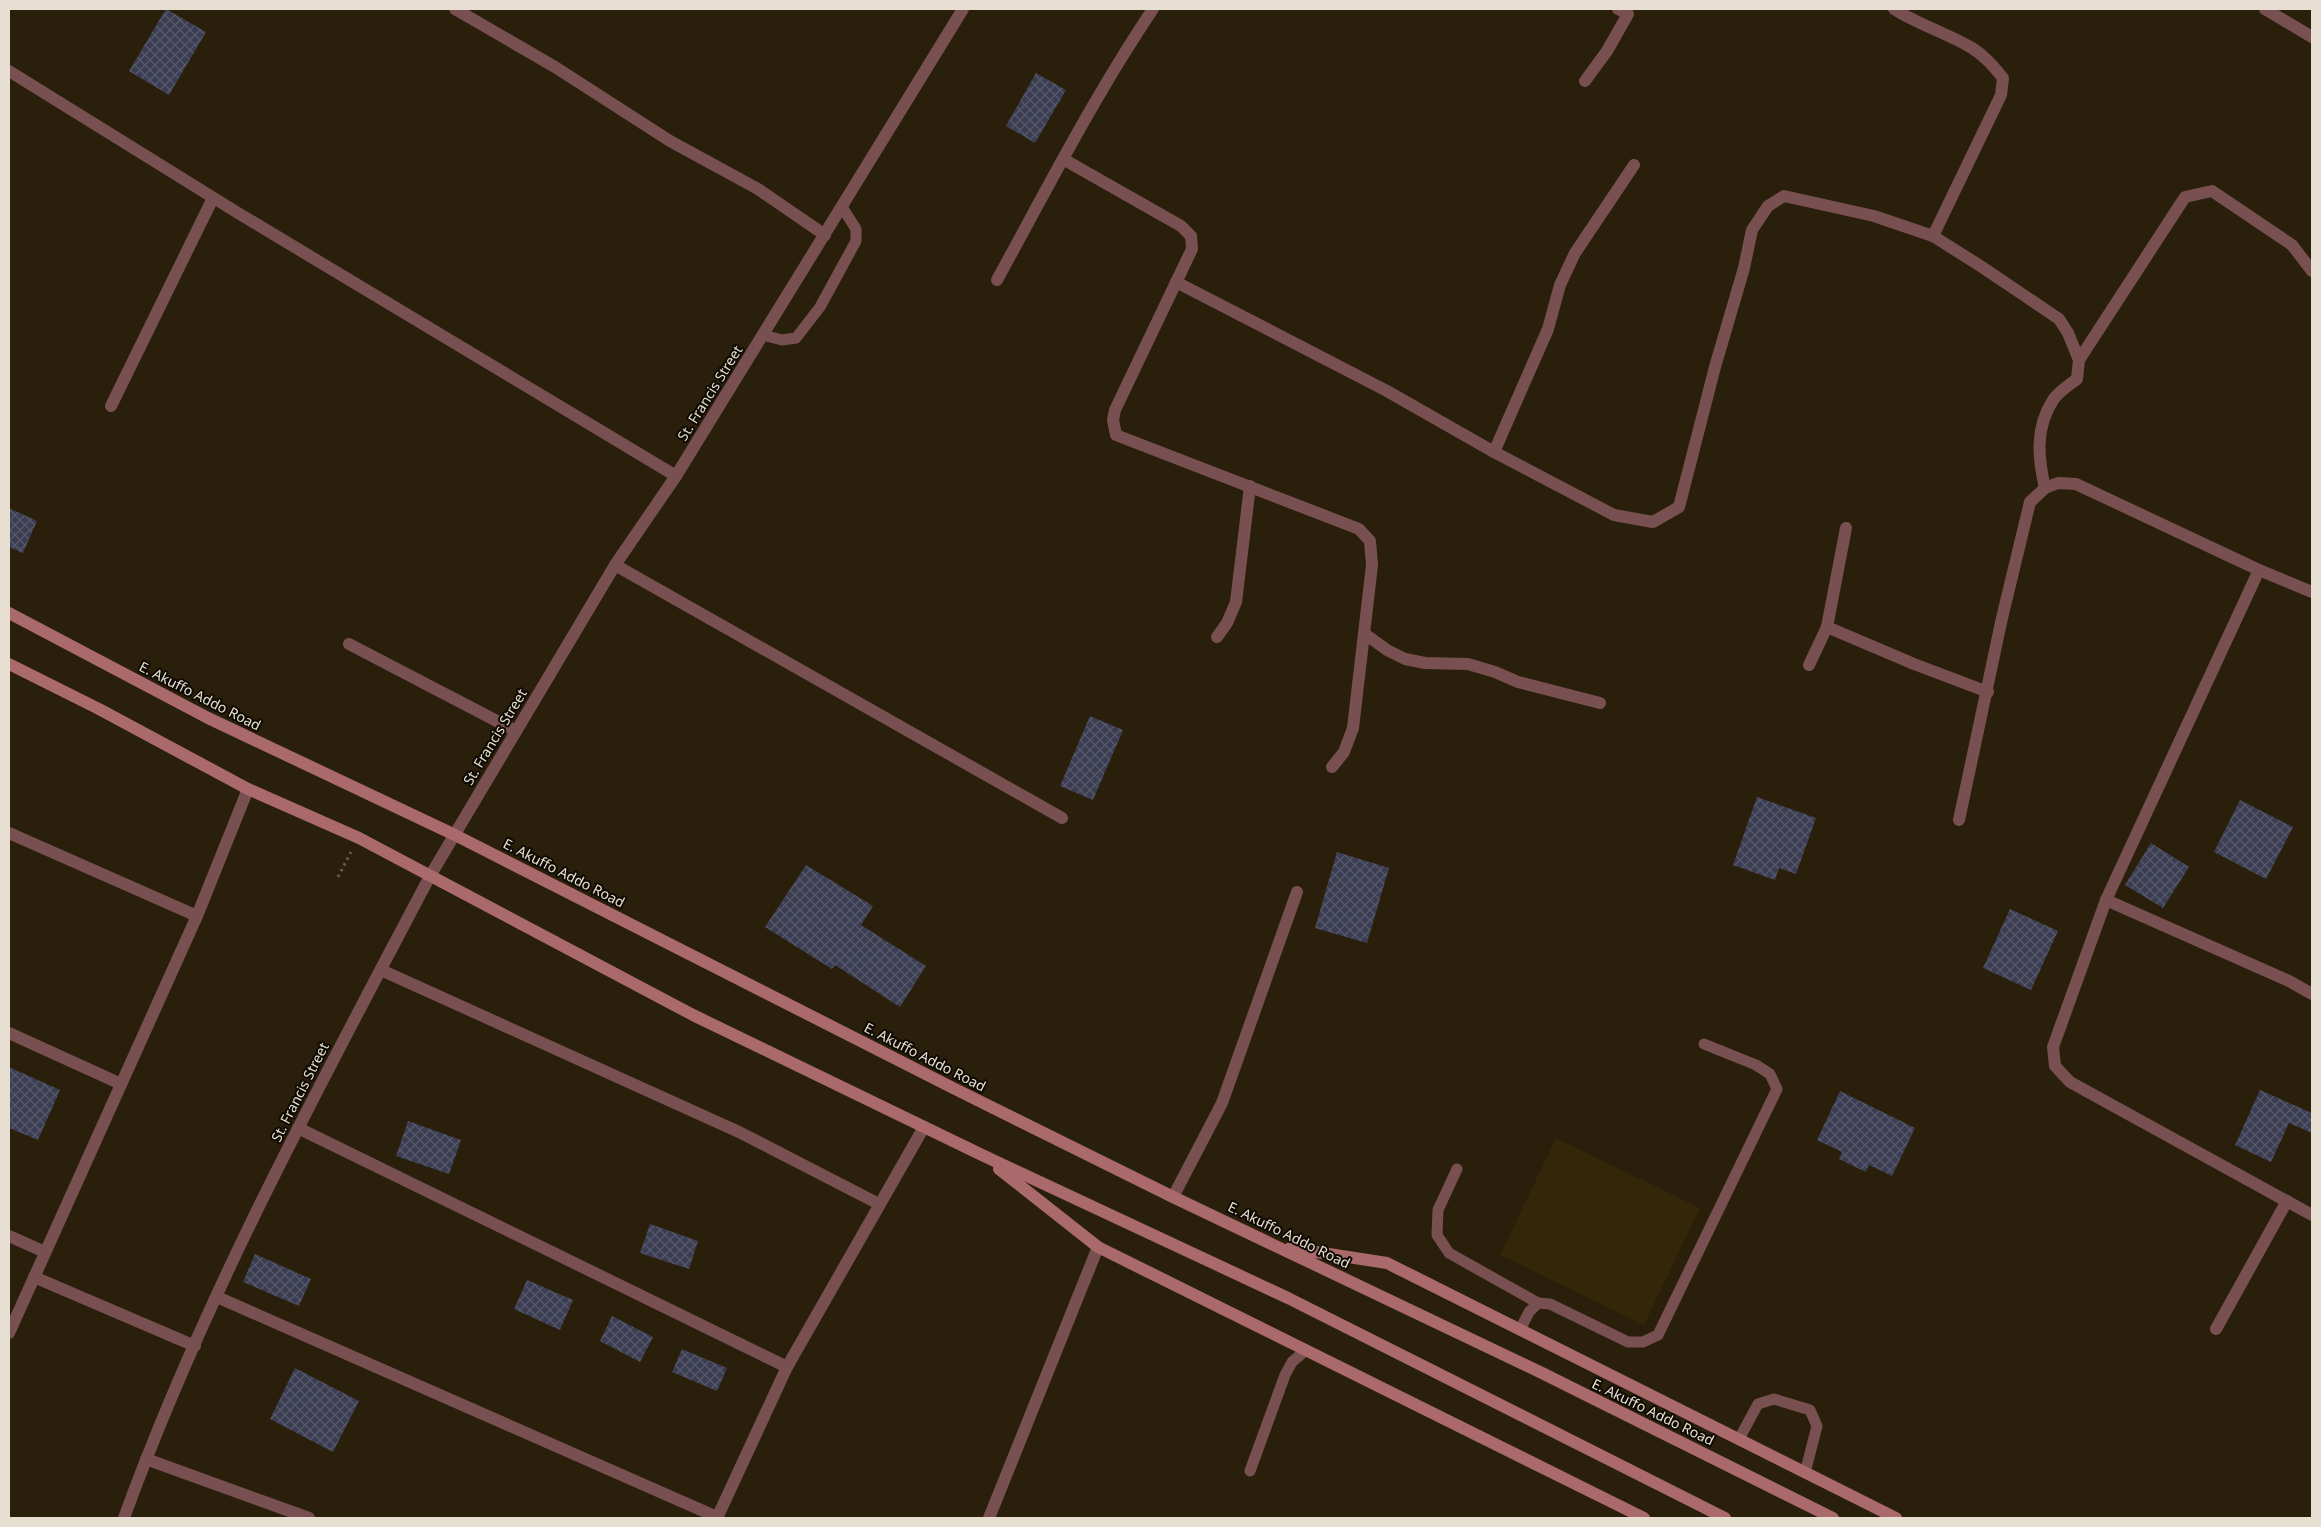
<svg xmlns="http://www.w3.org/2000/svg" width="2321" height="1527" font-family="'Noto Sans',sans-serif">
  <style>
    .built { fill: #342609 }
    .building { fill: url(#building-cross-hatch) }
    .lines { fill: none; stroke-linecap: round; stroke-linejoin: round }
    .path { stroke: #675d4b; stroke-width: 3; stroke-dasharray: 2.5 4; stroke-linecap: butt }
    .service { stroke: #795051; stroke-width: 11 }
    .minor { stroke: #795051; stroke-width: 12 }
    .tertiary { stroke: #795051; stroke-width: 12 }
    .secondary { stroke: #aa6a6b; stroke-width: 12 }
    .labels { text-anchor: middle; stroke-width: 4; stroke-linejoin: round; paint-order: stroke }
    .street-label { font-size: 14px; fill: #e6dfd2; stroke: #0f0a03 }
  </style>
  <defs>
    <pattern id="building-cross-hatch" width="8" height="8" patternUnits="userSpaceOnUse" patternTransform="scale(1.25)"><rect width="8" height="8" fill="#3b3d53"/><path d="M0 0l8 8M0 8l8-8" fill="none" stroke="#57596b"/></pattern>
  </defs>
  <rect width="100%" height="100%" fill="#2a1f0a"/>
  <polygon class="built" points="1556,1138 1700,1208 1644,1325 1500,1255"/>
  <g class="building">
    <polygon points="166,9 206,32 169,95 129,71"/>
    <polygon points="1036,73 1066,90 1035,143 1006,126"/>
    <polygon points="9,508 37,521 23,553 9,547"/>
    <polygon points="1090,716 1123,730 1093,800 1060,786"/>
    <polygon points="1757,797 1816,818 1796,874 1779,868 1775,880 1733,865"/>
    <polygon points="2240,800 2293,827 2266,879 2214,852"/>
    <polygon points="2151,843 2189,867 2163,908 2125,885"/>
    <polygon points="1337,852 1389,868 1367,943 1315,928"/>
    <polygon points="806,865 873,906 861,925 926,966 900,1007 835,965 832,969 765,927"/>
    <polygon points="2010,909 2058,931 2031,990 1983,968"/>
    <polygon points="9,1067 60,1090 38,1140 9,1128"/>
    <polygon points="2260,1090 2312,1113 2312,1133 2289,1123 2271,1162 2235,1145"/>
    <polygon points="1840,1091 1915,1128 1892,1176 1869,1165 1866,1172 1839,1159 1842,1152 1817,1140"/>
    <polygon points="408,1121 461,1140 449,1174 396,1156"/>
    <polygon points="650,1224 698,1241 689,1269 640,1253"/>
    <polygon points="255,1254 311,1279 299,1306 243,1282"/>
    <polygon points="527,1280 573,1300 560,1330 514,1309"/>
    <polygon points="612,1316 653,1337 640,1362 600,1341"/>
    <polygon points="682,1349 727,1368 717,1391 672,1372"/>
    <polygon points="295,1368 359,1401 333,1452 270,1419"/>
  </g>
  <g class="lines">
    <polyline class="path" points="338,877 351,852"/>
    <g class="service">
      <polyline points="763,335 782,340 796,338 820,307 856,241 856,229 842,207"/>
      <polyline points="1457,1169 1438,1210 1437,1235 1449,1253 1538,1303"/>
      <polyline points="1520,1330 1529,1312 1538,1303 1550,1304 1628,1342 1643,1342 1658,1335 1777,1089 1770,1074 1756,1065 1704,1044"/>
      <polyline points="1739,1439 1758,1404 1774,1399 1810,1410 1817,1426 1805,1473"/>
      <polyline points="1250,1471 1285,1375 1292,1362 1306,1350"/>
    </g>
    <g class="minor">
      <polyline points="455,9 555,67 670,141 758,189 825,235"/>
      <path d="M 1894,9 C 1919,25 1947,33 1972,48 C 1985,56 1994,67 2003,78 L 2001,95 L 1933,236"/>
      <polyline points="2265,9 2312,37"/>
      <polyline points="9,71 238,213 676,476"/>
      <polyline points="1585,81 1607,51 1628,14 1618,9"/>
      <polyline points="1063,159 1181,226 1191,236 1192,249 1115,410 1113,420 1116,435 1359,529 1370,541 1372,565 1353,728 1344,752 1332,767"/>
      <path d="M 997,280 C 1047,189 1095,95 1153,9"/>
      <path d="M 1176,282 L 1387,391 L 1494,452 L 1614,515 L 1653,522 L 1679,507 L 1715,367 L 1744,268 L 1752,230 L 1768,206 L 1784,196 L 1874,216 L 1933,236 L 1982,267 L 2059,319 L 2068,333 L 2079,360 L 2077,379 C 2069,385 2058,392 2053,400 C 2035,428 2038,458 2045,488"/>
      <polyline points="2079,360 2185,197 2212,191 2292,245 2312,271"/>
      <polyline points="111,406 213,198"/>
      <polyline points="1494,452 1548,329 1560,285 1575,253 1634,165"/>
      <polyline points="1846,528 1827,627 1914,664 1988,692"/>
      <polyline points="615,565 1062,818"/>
      <polyline points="2259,570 2106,900 2053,1047 2055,1066 2070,1082 2312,1215"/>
      <polyline points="1365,634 1387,650 1405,659 1425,663 1468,664 1495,672 1518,682 1600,703"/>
      <polyline points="1217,637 1227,623 1236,602 1250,486"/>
      <polyline points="349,644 516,731"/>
      <polyline points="1809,665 1827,627"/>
      <polyline points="1959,820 2002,618 2030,502 2045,488 2058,483 2076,484 2259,570 2312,592"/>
      <polyline points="9,833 197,916"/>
      <polyline points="2106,900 2289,981 2312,994"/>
      <polyline points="381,970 739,1132 879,1204"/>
      <polyline points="9,1033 121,1084"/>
      <polyline points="298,1128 787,1367"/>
      <polyline points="1173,1197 1222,1103 1297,892"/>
      <polyline points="9,1236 45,1252"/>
      <polyline points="34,1277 195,1346"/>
      <polyline points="217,1297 717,1517"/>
      <polyline points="2216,1329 2287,1201"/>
      <polyline points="9,1333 197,916 248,789"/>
      <polyline points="146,1459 309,1518"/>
      <path d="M 124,1518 C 205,1295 320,1085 430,876"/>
      <polyline points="717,1518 787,1367 924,1127"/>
      <polyline points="989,1518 1098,1247"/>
    </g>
    <polyline class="tertiary" points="430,876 615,565 676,476 963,9"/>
    <g class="secondary">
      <polyline points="9,613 208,718 455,835 953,1088 1173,1197 1544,1374 1833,1518"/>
      <polyline points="9,664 99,709 248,789 359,838 693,1015 982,1155 1288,1298 1725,1518"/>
      <polyline points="999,1169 1098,1247 1644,1518"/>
      <polyline points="1290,1248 1387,1263 1896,1518"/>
    </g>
  </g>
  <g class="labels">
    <g class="street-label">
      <text transform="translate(710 393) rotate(-58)" y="5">St. Francis Street</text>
      <text transform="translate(200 696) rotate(27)" y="5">E. Akuffo Addo Road</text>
      <text transform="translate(495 737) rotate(-59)" y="5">St. Francis Street</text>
      <text transform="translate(564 873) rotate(27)" y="5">E. Akuffo Addo Road</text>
      <text transform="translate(925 1057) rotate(27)" y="5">E. Akuffo Addo Road</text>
      <text transform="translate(300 1092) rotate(-63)" y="5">St. Francis Street</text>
      <text transform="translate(1289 1235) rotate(26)" y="5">E. Akuffo Addo Road</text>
      <text transform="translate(1653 1412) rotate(26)" y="5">E. Akuffo Addo Road</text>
    </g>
  </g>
  <rect width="2321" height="1527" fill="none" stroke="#e6dfd2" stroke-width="20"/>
</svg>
